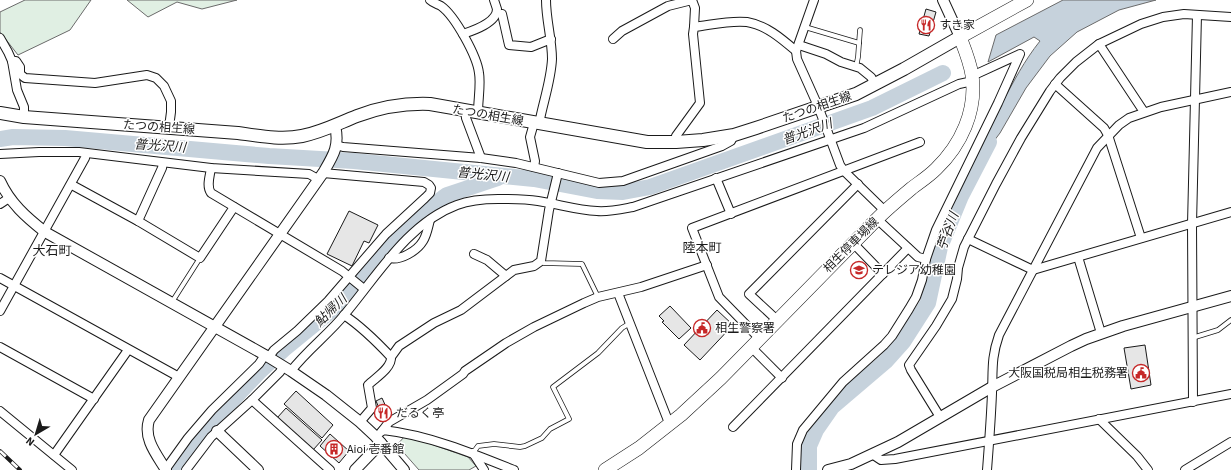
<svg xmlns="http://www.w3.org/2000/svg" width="1231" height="470" font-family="'Source Sans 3','Noto Sans JP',sans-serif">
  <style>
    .green { fill: #e0efe3; stroke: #6a6a6a }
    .water { fill: #c6d2dc; stroke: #6a6a6a }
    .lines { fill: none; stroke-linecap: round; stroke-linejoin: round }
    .river { stroke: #c6d2dc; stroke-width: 16 }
    .building { fill: #e6e6e6; stroke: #1a1a1a }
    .service-casing { stroke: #1a1a1a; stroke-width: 5.5 }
    .minor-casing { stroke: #1a1a1a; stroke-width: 10 }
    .tertiary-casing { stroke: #1a1a1a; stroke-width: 12 }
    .secondary-casing { stroke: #1a1a1a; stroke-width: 14 }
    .primary-casing { stroke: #1a1a1a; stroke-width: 14 }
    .service { stroke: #fff; stroke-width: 4 }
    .minor { stroke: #fff; stroke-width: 8 }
    .tertiary { stroke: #fff; stroke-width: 10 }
    .secondary { stroke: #fff; stroke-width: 12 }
    .primary { stroke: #fff; stroke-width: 13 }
    .rail-casing { stroke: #1a1a1a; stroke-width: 4 }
    .rail { stroke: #fff; stroke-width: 2.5; stroke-dasharray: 8; stroke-linecap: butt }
    .labels { text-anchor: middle; stroke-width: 3; stroke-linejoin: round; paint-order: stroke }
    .poi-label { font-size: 12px; fill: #1a1a1a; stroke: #fff; text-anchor: start }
    .street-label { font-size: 12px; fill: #1a1a1a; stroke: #fff }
    .water-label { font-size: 13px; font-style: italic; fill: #1a1a1a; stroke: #fff }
    .neighbourhood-label { font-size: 13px; fill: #1a1a1a; stroke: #fff }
  </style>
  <rect width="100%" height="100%" fill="#fff"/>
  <g class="green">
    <polygon points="25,0 91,0 70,30 18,55 0,32 0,12"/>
    <polygon points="127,0 237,0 202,9 177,2 148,17"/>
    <polygon points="404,437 428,443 468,457 476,466 469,470 419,470 397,445"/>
  </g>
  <path class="water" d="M 1063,0 L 1156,0 L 1119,10 L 1077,32 L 1050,56 L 1026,88 L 1000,133 L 966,178 C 977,153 989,128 1002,103 C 1014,81 1024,61 1040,41 L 1034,37 L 988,62 L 996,35 Z"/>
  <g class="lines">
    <g class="river">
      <polyline points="0,139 13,137 65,138 269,156 354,161 534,179 597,191 623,192 650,187 872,108 943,73"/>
      <polyline points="175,470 206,428 260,371 284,349 333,309 396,239 424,212 447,195 498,178"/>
      <polyline points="809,470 809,446 816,430 832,407 886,361 903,342 928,303 940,247 961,196 989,142"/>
    </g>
  </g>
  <g class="building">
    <polygon points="926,9 936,12 929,36 919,34"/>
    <polygon points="349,211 378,225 369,243 364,241 352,266 327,254"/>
    <polygon points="670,306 691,328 679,339 662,322 664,321 659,316"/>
    <polygon points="717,310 733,325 700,360 684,345"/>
    <polygon points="1145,345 1151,385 1131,389 1124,348"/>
    <polygon points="296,391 333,425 322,438 284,404"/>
    <polygon points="382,398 391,418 385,421 383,416 379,417 375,409 379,408 376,401"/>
    <polygon points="286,408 322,440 313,450 277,418"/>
    <polygon points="330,434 349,451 339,463 320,446"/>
  </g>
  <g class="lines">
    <g class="service-casing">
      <g id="service">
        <polyline points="805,27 859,43"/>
        <polyline points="856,67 858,57 860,30"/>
        <polyline points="541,261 544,263 582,264 598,297"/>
        <polyline points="172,302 200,258"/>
        <polyline points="1192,338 1218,330 1231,320"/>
        <polyline points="473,453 478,446 494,444 520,447 525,446 542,438 550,429 569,419 553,387 598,353 622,328 630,323"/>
      </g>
    </g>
    <g class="minor-casing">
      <g id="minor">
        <path d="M 430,0 C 433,3 437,4 441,6 C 455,16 477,56 479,73 C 481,84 478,100 478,113"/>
        <polyline points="814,0 796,51 797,59 818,106 840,165 844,171 885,211"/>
        <polyline points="502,14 509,45 531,47 551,39"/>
        <path d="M 463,34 C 472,31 497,23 497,9 C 496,6 495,3 494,0"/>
        <polyline points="0,38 8,52 12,61 17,90 24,107 24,117"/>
        <polyline points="613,39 622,31 668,6 692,0 695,8 694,27"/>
        <polyline points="1099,44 1144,112"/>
        <polyline points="799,45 826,54 841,62 860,68 871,77 875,84"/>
        <polyline points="12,61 16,61 20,67 20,74 25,78 95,83 147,75 156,78 164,86 171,101 171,112 169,127"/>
        <polyline points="1055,84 1104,128 1108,135 1141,238"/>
        <polyline points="465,111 466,118 481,158"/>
        <polyline points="534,123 530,137 535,161 534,167"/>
        <path d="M 539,124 C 543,102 551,81 552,59 C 552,39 546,20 546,0"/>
        <path d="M 676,142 L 676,136 L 700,103 L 693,34 L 694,27 C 711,25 730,20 747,22 C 766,25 782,39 796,51"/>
        <polyline points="336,145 343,147 481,158 516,163 599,183 623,181 722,146 731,141 734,135"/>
        <polyline points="0,154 39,152 79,152 211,168 309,174 318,179"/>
        <path d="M 211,168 C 210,176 206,186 211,193 L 342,271 L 364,289"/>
        <polyline points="716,178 731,214"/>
        <polyline points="72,185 138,221 200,258 234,207"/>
        <polyline points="0,204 9,198"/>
        <polyline points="877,219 918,257 926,259"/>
        <polyline points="138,221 162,168 163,163"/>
        <polyline points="968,239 1033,270 1231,212"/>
        <polyline points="853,243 883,274"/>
        <polyline points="474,254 487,260 506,276"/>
        <polyline points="1078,257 1101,333"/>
        <path d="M 389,258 C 400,261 417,251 423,241 C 427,235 428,227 430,220"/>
        <polyline points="0,278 179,377"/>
        <polyline points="618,293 667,418 671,424"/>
        <polyline points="0,311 85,158 86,154"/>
        <path d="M 344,315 C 362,327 376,341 391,357 C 392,368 375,378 368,385 L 372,408 L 360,422"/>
        <polyline points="777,320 749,294 858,184"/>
        <polyline points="759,338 719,297 692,228 920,142"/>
        <polyline points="0,347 94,399"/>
        <polyline points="751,347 782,378"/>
        <polyline points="269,357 274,350 297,331 328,301 386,234 425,198 430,193 431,188 429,185 424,182 323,173"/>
        <polyline points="391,357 399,346 434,323 461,310 514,270 534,266 541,261 549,210 558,173"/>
        <path d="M 291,371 C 307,350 329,334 345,314 C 377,276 408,223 457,205 C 470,200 484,199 498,199 C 511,199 525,199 538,201 C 558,204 577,210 597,211 C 609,212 622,209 633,207 L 864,128 L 959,84 L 973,81"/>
        <polyline points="252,400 330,470"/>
        <polyline points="1193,402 1192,224 1197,15"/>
        <polyline points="0,411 72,470"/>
        <polyline points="940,417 911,370 909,365 936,326 952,299 957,279 958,268 964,247 996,184 1021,138 1050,91 1060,78 1076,62 1099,44 1141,24 1163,17 1184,14 1231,17"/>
        <polyline points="1099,419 1137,456 1148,470"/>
        <polyline points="733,427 908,248"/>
        <polyline points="383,430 389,422 427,400 463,374 465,371 506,343 534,327 584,303 598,297 641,287 707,265"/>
        <path d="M 381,432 L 383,430 C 428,435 472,453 514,470"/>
        <polyline points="473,453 484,470"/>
        <polyline points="872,454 881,460 895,459 1231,394"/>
        <polyline points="54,455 128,350"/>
        <polyline points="165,470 188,438 212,410 259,364 265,355"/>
        <polyline points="186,470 211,437 252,400 280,372 283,366"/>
        <polyline points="796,470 797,444 803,430 843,382 884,345 892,336 909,309 916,297 922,280 926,259 936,230 998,103 1020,54 972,76"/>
        <path d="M 987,470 C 989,444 991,419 992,393 C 993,370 991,358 999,335 L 1097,148 L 1119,125 L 1129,118 L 1161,107 L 1231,92"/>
        <polyline points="1185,470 1231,442"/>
      </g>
    </g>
    <g class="tertiary-casing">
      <g id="tertiary">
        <polyline points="943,0 960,37"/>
        <path d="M 0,181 C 10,203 26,217 45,232 L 265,355 L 291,371 L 326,395 L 360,422 L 375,436 L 404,470"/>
        <polyline points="217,431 258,470"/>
        <path d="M 166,470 C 157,455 143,439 149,420 L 323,173 C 333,156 340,146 335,126"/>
        <polyline points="355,470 381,443"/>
        <polyline points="828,470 851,464 898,442 992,387 1071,346 1086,339 1123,326 1231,296"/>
      </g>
    </g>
    <g class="secondary-casing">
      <path id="secondary" d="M 0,113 L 24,117 L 238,133 C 260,136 281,140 302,136 C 322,132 339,123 357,116 C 381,107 404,103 430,104 L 647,142 L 676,142 L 703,140 L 734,135 L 756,128 L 856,94 L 904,69 L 960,37"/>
    </g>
    <g class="primary-casing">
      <path id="primary" d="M 605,470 L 639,448 L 681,415 L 721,378 L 877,219 C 888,208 900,198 912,188 C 920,182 929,176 936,169 C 961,145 977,111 972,75 C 970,62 965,50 960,37 L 1027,0"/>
    </g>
    <use href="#service" class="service"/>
    <use href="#minor" class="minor"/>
    <use href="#tertiary" class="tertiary"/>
    <use href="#secondary" class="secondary"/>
    <use href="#primary" class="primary"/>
    <g class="rail-casing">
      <polyline id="rail" points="0,451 20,470"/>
    </g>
    <use href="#rail" class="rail"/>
  </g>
  <defs>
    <g id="restaurant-ring" transform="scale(0.9)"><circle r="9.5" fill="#fff" stroke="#c62828" stroke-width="1.5"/><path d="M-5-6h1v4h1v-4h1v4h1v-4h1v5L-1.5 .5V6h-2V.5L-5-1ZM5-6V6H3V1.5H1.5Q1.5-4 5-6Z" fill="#c62828"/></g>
    <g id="school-ring" transform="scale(0.9)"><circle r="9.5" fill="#fff" stroke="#c62828" stroke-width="1.5"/><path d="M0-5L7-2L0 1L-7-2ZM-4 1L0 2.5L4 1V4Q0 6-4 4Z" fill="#c62828"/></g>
    <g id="civic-ring" transform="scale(0.9)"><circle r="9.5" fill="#fff" stroke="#c62828" stroke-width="1.5"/><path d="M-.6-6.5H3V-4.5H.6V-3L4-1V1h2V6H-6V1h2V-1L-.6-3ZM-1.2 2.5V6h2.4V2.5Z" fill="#c62828"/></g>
    <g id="building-ring" transform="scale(0.9)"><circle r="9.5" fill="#fff" stroke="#c62828" stroke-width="1.5"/><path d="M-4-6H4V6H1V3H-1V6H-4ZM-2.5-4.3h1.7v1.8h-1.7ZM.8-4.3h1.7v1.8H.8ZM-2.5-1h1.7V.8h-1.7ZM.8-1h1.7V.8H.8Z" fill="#c62828"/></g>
  </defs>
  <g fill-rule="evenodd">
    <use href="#restaurant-ring" x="926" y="25"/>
    <use href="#school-ring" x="859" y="270"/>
    <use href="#civic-ring" x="702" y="328"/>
    <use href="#civic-ring" x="1141" y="373"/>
    <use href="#restaurant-ring" x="383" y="413"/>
    <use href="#building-ring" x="334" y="449"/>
  </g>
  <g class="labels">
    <g class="poi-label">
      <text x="939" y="29">すき家</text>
      <text x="872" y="274">テレジア幼稚園</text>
      <text x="715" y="332">相生警察署</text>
      <text x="1128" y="377" text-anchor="end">大阪国税局相生税務署</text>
      <text x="396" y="417">だるく亭</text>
      <text x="347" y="453">Aioi 壱番館</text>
    </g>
    <g class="street-label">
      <text transform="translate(817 107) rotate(-19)" y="4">たつの相生線</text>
      <text transform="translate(488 115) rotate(10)" y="4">たつの相生線</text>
      <text transform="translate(159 127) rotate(4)" y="4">たつの相生線</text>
      <text transform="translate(851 245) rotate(-45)" y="4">相生停車場線</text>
    </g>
    <g class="water-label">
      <text transform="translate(807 131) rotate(-20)" y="5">普光沢川</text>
      <text transform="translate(160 145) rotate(4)" y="5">普光沢川</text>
      <text transform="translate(483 174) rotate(6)" y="5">普光沢川</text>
      <text transform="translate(947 231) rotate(-70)" y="5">苧谷川</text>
      <text transform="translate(330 310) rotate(-44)" y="5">鮎帰川</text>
    </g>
    <g class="neighbourhood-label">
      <text x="702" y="252">陸本町</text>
      <text x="52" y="255">大石町</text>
    </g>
  </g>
  <g transform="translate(36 434) rotate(218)" stroke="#ffffff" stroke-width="3" paint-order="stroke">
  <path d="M0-3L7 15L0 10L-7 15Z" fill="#1a1a1a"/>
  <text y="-6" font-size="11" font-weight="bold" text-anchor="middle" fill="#1a1a1a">N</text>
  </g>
</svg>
